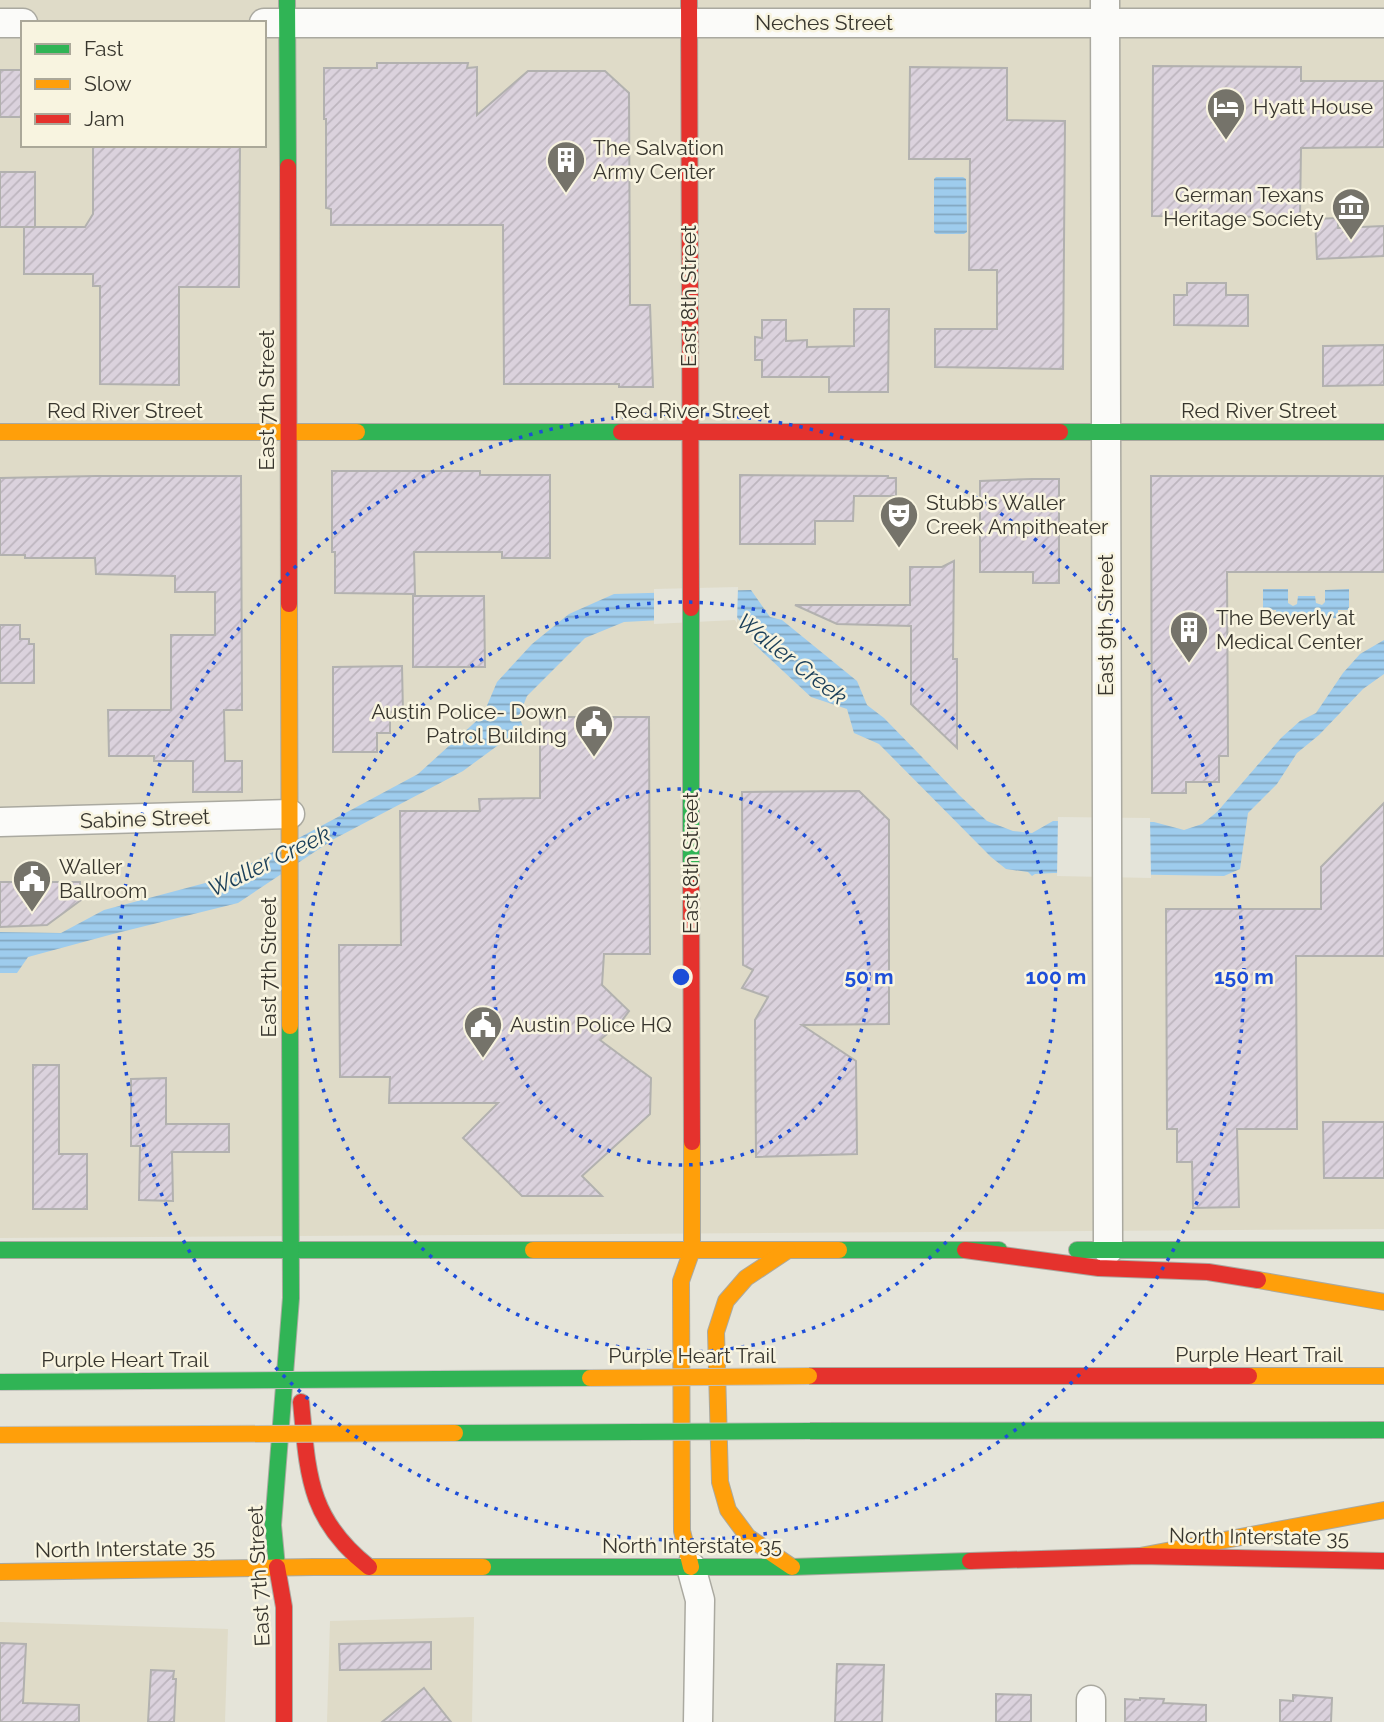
<svg xmlns="http://www.w3.org/2000/svg" width="1384" height="1722" font-family="Raleway,sans-serif">
  <style>
    .built { fill: #dfdbc8; fill-rule: evenodd }
    .water { fill: url(#water-rules) }
    .pier { fill: #e5e4d9 }
    .building { fill: url(#building-hatch); stroke: #b2b1af; stroke-width: 2 }
    .lines { fill: none; stroke-linecap: round; stroke-linejoin: round }
    .street-casing { stroke: #aaa9a0; stroke-width: 31 }
    .fast-casing { stroke: #aaa9a0; stroke-width: 18 }
    .slow-casing { stroke: #aaa9a0; stroke-width: 18 }
    .jam-casing { stroke: #aaa9a0; stroke-width: 18 }
    .street { stroke: #fbfbf9; stroke-width: 28 }
    .fast { stroke: #30b455; stroke-width: 16 }
    .slow { stroke: #ff9f0a; stroke-width: 16 }
    .jam { stroke: #e5322d; stroke-width: 16 }
    .fast-bridge-casing { stroke: #c2c2bc; stroke-width: 18; stroke-linecap: butt }
    .slow-bridge-casing { stroke: #c2c2bc; stroke-width: 18; stroke-linecap: butt }
    .fast-bridge { stroke: #30b455; stroke-width: 16 }
    .slow-bridge { stroke: #ff9f0a; stroke-width: 16 }
    .ring { fill: none; stroke: #1d4ed8; stroke-width: 3.5; stroke-dasharray: 3.5 7 }
    .labels { text-anchor: middle; stroke-width: 5; stroke-linejoin: round; paint-order: stroke }
    .street-label { font-size: 21px; fill: #38362e; stroke: #f8f4e0 }
    .poi-label { font-size: 21px; fill: #38362e; stroke: #f8f4e0; text-anchor: start }
    .water-label { font-size: 23px; font-style: italic; fill: #1b3f59; stroke: #f8f4e0 }
    .centre { fill: #1d4ed8; stroke: #f8f4e0; stroke-width: 3.5 }
    .ring-label { font-size: 21px; text-anchor: middle; font-weight: bold; fill: #1d4ed8; stroke: #f8f4e0; stroke-width: 5; stroke-linejoin: round; paint-order: stroke }
  </style>
  <defs>
    <pattern id="water-rules" width="6" height="5" patternUnits="userSpaceOnUse" patternTransform="scale(1.75)"><rect width="6" height="5" fill="#9ecced"/><path d="M0 2.5h6" fill="none" stroke="#82a6c0"/></pattern>
    <pattern id="building-hatch" width="6" height="6" patternUnits="userSpaceOnUse" patternTransform="scale(1.75)"><rect width="6" height="6" fill="#dbd2dd"/><path d="M-1 1l2-2M0 6l6-6M5 7l2-2" fill="none" stroke="#bdb5be"/></pattern>
  </defs>
  <rect width="100%" height="100%" fill="#e5e4d9"/>
  <g class="built">
    <path d="M 0,0 L 1384,0 L 1384,1229 L 0,1238 ZM 23,23 L 264,23 L 264,145 L 23,145 Z"/>
    <polygon points="474,1617 472,1722 327,1722 330,1621"/>
    <polygon points="0,1622 228,1629 225,1722 0,1722"/>
  </g>
  <g class="water">
    <polygon points="936,177 963,177 966,179 967,232 964,234 936,234 934,232 934,179"/>
    <polygon points="1263,589 1288,589 1288,603 1293,606 1297,604 1298,596 1315,596 1316,603 1322,605 1325,602 1325,590 1349,589 1349,610 1338,610 1338,618 1277,619 1276,610 1263,610"/>
    <polygon points="751,590 770,617 782,620 857,681 867,705 884,718 959,795 987,821 1013,831 1032,833 1053,821 1154,822 1184,830 1202,824 1217,812 1281,738 1300,721 1316,713 1343,673 1360,654 1384,640 1384,674 1363,689 1319,735 1297,753 1277,784 1248,813 1240,869 1224,876 1054,873 1035,874 1032,876 1028,872 1006,869 991,857 879,744 854,733 847,709 811,697 754,644 752,635 736,616 624,622 585,638 527,696 519,716 523,727 463,771 334,839 238,903 113,934 28,957 17,973 0,973 0,932 61,933 104,910 224,878 418,774 483,715 497,682 532,644 569,614 614,594"/>
  </g>
  <g class="pier">
    <polygon points="738,587 737,623 735,620 654,624 654,589"/>
    <polygon points="1058,817 1150,818 1151,878 1057,876"/>
  </g>
  <g class="building">
    <polygon points="377,63 468,63 467,68 477,67 477,115 528,71 605,71 629,93 630,305 650,305 653,387 619,387 619,384 504,384 503,225 331,225 331,209 326,208 326,119 324,119 324,68 377,68"/>
    <polygon points="1153,66 1301,67 1301,81 1384,81 1384,147 1301,148 1300,217 1152,216"/>
    <polygon points="910,67 1007,68 1007,120 1065,121 1063,369 935,367 935,329 997,329 997,270 969,270 970,159 909,159"/>
    <rect x="0" y="70" width="23" height="47"/>
    <polygon points="93,145 240,145 239,287 179,287 179,385 100,384 100,286 93,286 93,274 24,274 24,227 85,227 93,214"/>
    <rect x="0" y="172" width="35" height="55"/>
    <polygon points="1338,218 1338,228 1384,226 1384,256 1317,259 1315,219"/>
    <polygon points="1187,283 1226,283 1226,295 1248,295 1248,326 1174,325 1174,295 1187,295"/>
    <polygon points="854,309 889,309 888,392 829,392 829,377 762,377 762,360 755,360 755,337 762,338 762,320 786,320 786,341 807,340 807,347 854,346"/>
    <polygon points="1384,345 1384,385 1323,386 1323,346"/>
    <polygon points="332,471 480,471 480,475 550,475 550,558 502,558 502,552 414,552 415,594 335,593 335,552 332,552"/>
    <polygon points="740,475 888,476 888,478 896,478 896,496 854,496 853,521 815,521 815,544 740,544"/>
    <polygon points="96,476 241,476 242,710 224,710 225,761 242,761 242,792 193,792 193,761 154,761 154,756 109,756 108,710 171,710 171,635 215,635 215,592 175,592 175,576 96,574 95,558 25,558 25,555 0,555 0,478"/>
    <polygon points="1151,476 1384,476 1384,572 1227,572 1228,756 1219,756 1219,782 1186,782 1186,793 1152,793"/>
    <polygon points="1032,479 1059,479 1059,583 1033,583 1033,572 980,572 980,481"/>
    <polygon points="954,561 953,659 957,659 957,748 911,704 911,626 837,624 795,605 910,605 910,567 942,567"/>
    <polygon points="413,596 484,596 485,667 413,667"/>
    <polygon points="0,625 20,625 20,639 29,639 29,644 34,644 34,683 0,683"/>
    <polygon points="402,666 403,713 390,712 390,733 377,733 377,752 333,752 333,667"/>
    <polygon points="540,717 649,717 650,954 604,954 602,985 629,1011 621,1022 600,1040 651,1078 650,1114 582,1176 602,1196 522,1196 463,1138 498,1103 389,1103 390,1077 340,1077 339,945 401,945 400,811 480,811 479,799 540,798"/>
    <polygon points="859,791 889,820 889,1024 802,1025 856,1061 857,1154 756,1157 755,1020 768,997 742,988 753,970 743,965 742,792"/>
    <polygon points="1384,803 1384,956 1296,956 1297,1129 1237,1129 1239,1207 1193,1208 1192,1162 1177,1162 1177,1129 1167,1129 1166,909 1321,909 1321,867"/>
    <polygon points="0,882 80,882 81,900 47,925 0,927"/>
    <polygon points="33,1065 59,1065 59,1154 87,1154 87,1209 33,1209"/>
    <polygon points="166,1078 166,1124 229,1124 229,1152 172,1152 173,1201 139,1200 140,1146 131,1146 131,1079"/>
    <polygon points="1323,1122 1384,1122 1384,1178 1324,1178"/>
    <polygon points="431,1642 431,1669 340,1670 339,1644"/>
    <polygon points="0,1643 26,1644 23,1703 79,1705 79,1722 0,1722"/>
    <polygon points="837,1664 884,1665 882,1722 835,1722"/>
    <polygon points="151,1670 174,1671 173,1679 176,1679 174,1722 148,1722"/>
    <polygon points="424,1688 451,1722 382,1722"/>
    <polygon points="996,1694 1031,1695 1031,1722 996,1722"/>
    <polygon points="1293,1695 1332,1698 1331,1722 1280,1722 1280,1700 1293,1701"/>
    <polygon points="1140,1698 1164,1699 1163,1703 1206,1705 1206,1722 1125,1722 1125,1699 1140,1700"/>
  </g>
  <g class="lines">
    <g class="street-casing">
      <g id="street">
        <polyline points="1105,0 1108,1250"/>
        <polyline points="0,23 23,23"/>
        <polyline points="264,23 1384,23"/>
        <polyline points="0,822 290,814"/>
        <polyline points="691,1567 700,1600 698,1722"/>
        <polyline points="1091,1722 1091,1700"/>
      </g>
    </g>
    <g class="fast-casing">
      <g id="fast">
        <polyline points="287,0 288,167"/>
        <polyline points="357,432 621,432"/>
        <polyline points="1060,432 1384,432"/>
        <polyline points="691,608 691,877"/>
        <polyline points="0,1250 533,1250"/>
        <polyline points="839,1250 999,1250"/>
        <polyline points="1077,1250 1384,1250"/>
        <polyline points="810,1431 1384,1430"/>
        <polyline points="277,1567 273,1525 291,1298 290,1026"/>
        <polyline points="483,1567 792,1567 970,1561"/>
      </g>
    </g>
    <g class="slow-casing">
      <g id="slow">
        <polyline points="0,432 357,432"/>
        <polyline points="289,604 290,1026"/>
        <polyline points="533,1250 839,1250"/>
        <polyline points="788,1250 746,1278 726,1301 716,1332 720,1482 728,1510 748,1537 792,1567"/>
        <polyline points="1258,1280 1384,1302"/>
        <polyline points="1249,1376 1384,1376"/>
        <polyline points="1140,1556 1384,1510"/>
        <polyline points="691,1567 682,1531 681,1281 692,1250 692,1142"/>
        <polyline points="0,1572 313,1567 483,1567"/>
      </g>
    </g>
    <g class="jam-casing">
      <g id="jam">
        <polyline points="689,0 691,608"/>
        <polyline points="288,167 289,604"/>
        <polyline points="621,432 1060,432"/>
        <polyline points="691,877 692,1142"/>
        <polyline points="965,1250 1099,1268 1208,1272 1258,1280"/>
        <polyline points="809,1376 1249,1376"/>
        <path d="M 301,1402 C 308,1474 308,1519 369,1567"/>
        <polyline points="970,1561 1140,1556 1384,1561"/>
        <polyline points="277,1567 284,1607 284,1722"/>
      </g>
    </g>
    <use href="#street" class="street"/>
    <use href="#fast" class="fast"/>
    <use href="#slow" class="slow"/>
    <use href="#jam" class="jam"/>
    <g class="fast-bridge-casing">
      <g id="fast-bridge">
        <polyline points="0,1382 590,1378"/>
        <polyline points="455,1433 810,1431"/>
      </g>
    </g>
    <g class="slow-bridge-casing">
      <g id="slow-bridge">
        <polyline points="590,1378 809,1376"/>
        <polyline points="0,1435 455,1433"/>
      </g>
    </g>
    <use href="#fast-bridge" class="fast-bridge"/>
    <use href="#slow-bridge" class="slow-bridge"/>
  </g>
  <g class="ring">
    <circle cx="681" cy="977" r="188"/>
    <circle cx="681" cy="977" r="375"/>
    <circle cx="681" cy="977" r="563"/>
  </g>
  <defs>
    <g id="hotel-pin" transform="scale(2.0125)"><path d="M0 17L-7.5 6A9.5 9.5 0 1 1 7.5 6Z" fill="#75736a" stroke="#f8f4e0"/><path d="M-6-4.5h1.5V1H6V5H4.5V3h-9V5H-6ZM-4 0a1.8 1.8 0 1 1 3.6 0ZM.5 0V-2.5h3Q6-2.5 6 0Z" fill="#fff"/></g>
    <g id="building-pin" transform="scale(2.0125)"><path d="M0 17L-7.5 6A9.5 9.5 0 1 1 7.5 6Z" fill="#75736a" stroke="#f8f4e0"/><path d="M-4-6H4V6H1V3H-1V6H-4ZM-2.5-4.3h1.7v1.8h-1.7ZM.8-4.3h1.7v1.8H.8ZM-2.5-1h1.7V.8h-1.7ZM.8-1h1.7V.8H.8Z" fill="#fff"/></g>
    <g id="museum-pin" transform="scale(2.0125)"><path d="M0 17L-7.5 6A9.5 9.5 0 1 1 7.5 6Z" fill="#75736a" stroke="#f8f4e0"/><path d="M0-6L6-3V-2H-6V-3ZM-5-1h2V3h-2ZM-1-1h2V3h-2ZM3-1h2V3H3ZM-6 4H6V6H-6Z" fill="#fff"/></g>
    <g id="theatre-pin" transform="scale(2.0125)"><path d="M0 17L-7.5 6A9.5 9.5 0 1 1 7.5 6Z" fill="#75736a" stroke="#f8f4e0"/><path d="M-5-5.5Q0-4 5-5.5V0Q5 5 0 6Q-5 5-5 0ZM-3.3-2.5H-1v1.5H-3.3ZM1-2.5H3.3v1.5H1ZM-2.8 1Q0 5.5 2.8 1Z" fill="#fff"/></g>
    <g id="civic-pin" transform="scale(2.0125)"><path d="M0 17L-7.5 6A9.5 9.5 0 1 1 7.5 6Z" fill="#75736a" stroke="#f8f4e0"/><path d="M-.6-6.5H3V-4.5H.6V-3L4-1V1h2V6H-6V1h2V-1L-.6-3ZM-1.2 2.5V6h2.4V2.5Z" fill="#fff"/></g>
  </defs>
  <g fill-rule="evenodd">
    <use href="#hotel-pin" x="1226" y="107"/>
    <use href="#building-pin" x="566" y="160"/>
    <use href="#museum-pin" x="1351" y="207"/>
    <use href="#theatre-pin" x="899" y="515"/>
    <use href="#building-pin" x="1189" y="630"/>
    <use href="#civic-pin" x="594" y="724"/>
    <use href="#civic-pin" x="32" y="879"/>
    <use href="#civic-pin" x="483" y="1025"/>
  </g>
  <g class="labels">
    <g class="street-label">
      <text x="824" y="30">Neches Street</text>
      <text transform="translate(689 296) rotate(-90)" y="7">East 8th Street</text>
      <text transform="translate(267 400) rotate(-90)" y="7">East 7th Street</text>
      <text x="125" y="418">Red River Street</text>
      <text x="692" y="418">Red River Street</text>
      <text x="1259" y="418">Red River Street</text>
      <text transform="translate(1106 625) rotate(-90)" y="7">East 9th Street</text>
      <text transform="translate(145 819) rotate(-2)" y="7">Sabine Street</text>
      <text transform="translate(691 863) rotate(-90)" y="7">East 8th Street</text>
      <text transform="translate(269 967) rotate(-90)" y="7">East 7th Street</text>
      <text x="1259" y="1362">Purple Heart Trail</text>
      <text x="692" y="1363">Purple Heart Trail</text>
      <text x="125" y="1367">Purple Heart Trail</text>
      <text transform="translate(1259 1537) rotate(1)" y="7">North Interstate 35</text>
      <text x="692" y="1553">North Interstate 35</text>
      <text transform="translate(125 1549) rotate(-1)" y="7">North Interstate 35</text>
      <text transform="translate(259 1576) rotate(-93)" y="7">East 7th Street</text>
    </g>
    <g class="poi-label">
      <text x="1253" y="114">Hyatt House</text>
      <text x="593" y="155">The Salvation<tspan x="593" dy="24">Army Center</tspan></text>
      <text x="1324" y="202" text-anchor="end">German Texans<tspan x="1324" dy="24">Heritage Society</tspan></text>
      <text x="926" y="510">Stubb's Waller<tspan x="926" dy="24">Creek Ampitheater</tspan></text>
      <text x="1216" y="625">The Beverly at<tspan x="1216" dy="24">Medical Center</tspan></text>
      <text x="567" y="719" text-anchor="end">Austin Police- Down<tspan x="567" dy="24">Patrol Building</tspan></text>
      <text x="59" y="874">Waller<tspan x="59" dy="24">Ballroom</tspan></text>
      <text x="510" y="1032">Austin Police HQ</text>
    </g>
    <g class="water-label">
      <text transform="translate(792 659) rotate(38)" y="8">Waller Creek</text>
      <text transform="translate(269 861) rotate(-26)" y="8">Waller Creek</text>
    </g>
  </g>
  <circle cx="681" cy="977" r="10" class="centre"/>
  <g class="ring-label">
    <text x="869" y="984">50 m</text>
    <text x="1056" y="984">100 m</text>
    <text x="1244" y="984">150 m</text>
  </g>
  <rect x="21" y="21" width="245" height="126" fill="#f8f4e0" stroke="#aba899" stroke-width="2"/>
  <rect x="35" y="44" width="35" height="10" fill="#30b455" stroke="#aba899" stroke-width="2"/>
  <text x="84" y="56" font-size="21" fill="#38362e">Fast</text>
  <rect x="35" y="79" width="35" height="10" fill="#ff9f0a" stroke="#aba899" stroke-width="2"/>
  <text x="84" y="91" font-size="21" fill="#38362e">Slow</text>
  <rect x="35" y="114" width="35" height="10" fill="#e5322d" stroke="#aba899" stroke-width="2"/>
  <text x="84" y="126" font-size="21" fill="#38362e">Jam</text>
</svg>
